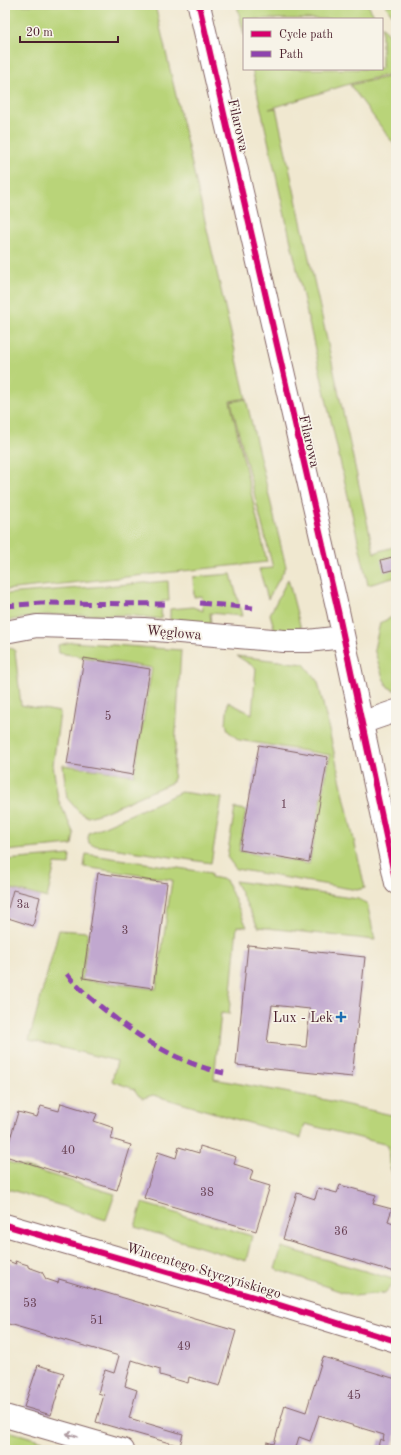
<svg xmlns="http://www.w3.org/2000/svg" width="401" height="1455" font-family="'Old Standard TT',serif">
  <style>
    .green { fill: #b9d479; stroke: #827a52 }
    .building { fill: #c1a8cf; fill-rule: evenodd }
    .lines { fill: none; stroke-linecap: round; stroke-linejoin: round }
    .street-casing { stroke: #846565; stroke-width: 24 }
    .secondary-casing { stroke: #846565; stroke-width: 24 }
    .street { stroke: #fff; stroke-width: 22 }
    .secondary { stroke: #fff; stroke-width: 22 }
    .quiet { stroke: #8e44ad; stroke-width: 5; stroke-dasharray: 10 5; stroke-linecap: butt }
    .cycleway-casing { stroke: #f7f3e8; stroke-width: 8 }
    .cycleway { stroke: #d6006c; stroke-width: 6 }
    .oneway { stroke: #ae9aa0 }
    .poi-dot { fill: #1f6fb2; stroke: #f7f3e8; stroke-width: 1.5 }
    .labels { text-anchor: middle; stroke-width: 3.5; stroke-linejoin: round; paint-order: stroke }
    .number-label { font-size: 12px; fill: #684154 }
    .street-label { font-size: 14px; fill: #4a1f2b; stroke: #f7f3e8 }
    .poi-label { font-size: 14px; fill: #4a1f2b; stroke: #f7f3e8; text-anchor: end }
  </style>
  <rect width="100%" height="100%" fill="#f7f3e8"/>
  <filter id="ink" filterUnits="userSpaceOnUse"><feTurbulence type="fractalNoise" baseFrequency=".025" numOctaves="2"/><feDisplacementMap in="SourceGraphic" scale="8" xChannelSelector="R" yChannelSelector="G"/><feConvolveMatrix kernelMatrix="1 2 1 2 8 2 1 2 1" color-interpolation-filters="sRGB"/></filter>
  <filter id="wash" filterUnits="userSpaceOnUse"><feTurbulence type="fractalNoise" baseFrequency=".012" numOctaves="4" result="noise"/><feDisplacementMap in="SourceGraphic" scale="16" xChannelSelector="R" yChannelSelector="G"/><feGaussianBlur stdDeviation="0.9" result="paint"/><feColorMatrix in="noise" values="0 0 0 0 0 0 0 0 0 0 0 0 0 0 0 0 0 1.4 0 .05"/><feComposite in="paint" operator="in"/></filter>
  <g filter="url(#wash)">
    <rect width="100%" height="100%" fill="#f0e8d0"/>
    <g class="green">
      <polygon points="5,5 155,5 246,398 230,401 267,562 5,590"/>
      <polygon points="237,5 368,5 376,19 244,19 244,36"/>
      <polygon points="385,5 396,5 396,20"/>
      <polygon points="382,26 396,44 396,71 391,74 349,84 269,109 276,108 374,553 396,546 396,577 368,585 252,69 382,69"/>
      <polygon points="396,74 396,147 350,85 392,76"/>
      <polygon points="246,399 286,567 268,599 259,569 273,568 231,402"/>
      <polygon points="231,574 242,616 210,613 211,624 170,620 170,609 193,607 203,611 202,596 194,597 193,577"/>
      <polygon points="288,579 301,629 285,633 275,631 270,614"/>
      <polygon points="168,581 169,601 162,601 161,619 128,615 44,615 5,621 5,594"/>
      <polygon points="396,615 396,691 388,687 383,678 374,649 380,623"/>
      <polygon points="72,642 181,650 173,782 102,813 88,817 78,811 67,798 63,765 134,775 152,668 59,653 58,645"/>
      <polygon points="11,648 15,651 21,705 60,712 53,765 58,799 74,834 72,845 5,851 5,649"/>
      <polygon points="237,656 304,664 318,682 365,888 357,890 236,869 227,857 235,808 246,810 239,851 309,864 330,755 239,740 228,731 226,723 228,702 252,714 256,668"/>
      <polygon points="181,792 222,798 211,863 92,845 89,843 88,838 89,833"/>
      <polygon points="86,854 211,873 211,877 226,880 247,927 237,926 229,1014 221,1013 214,1079 317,1098 396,1116 396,1186 389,1164 388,1145 305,1124 301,1138 153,1095 144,1098 139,1096 134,1089 112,1081 117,1061 29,1040 59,930 88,932 82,980 156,989 172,880 84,867"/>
      <polygon points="70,855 69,865 55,864 47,898 12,889 6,910 5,910 5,860"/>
      <polygon points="235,881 358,899 367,903 375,940 258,927"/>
      <polygon points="5,1161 115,1194 106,1220 5,1188"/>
      <polygon points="142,1203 252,1236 246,1261 135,1227"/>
      <polygon points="282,1247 396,1280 385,1293 354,1296 275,1269"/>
      <polygon points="5,1430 43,1441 45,1450 5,1450"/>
    </g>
    <g id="blocks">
      <g class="building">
        <polygon points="396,556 396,569 384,572 381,560"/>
        <polygon points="84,658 150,669 133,775 67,764"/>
        <polygon points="259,745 328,757 309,862 240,850"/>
        <polygon points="98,873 167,883 153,988 83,978"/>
        <polygon points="13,890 40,897 33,926 5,917 5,912 7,912"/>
        <path d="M 248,945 L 365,957 L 352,1077 L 236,1065 ZM 272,1005 L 310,1009 L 306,1047 L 267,1043 Z"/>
        <polygon points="61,1103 97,1114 94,1121 114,1128 111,1139 131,1145 117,1190 5,1156 18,1112 37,1117 41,1106 59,1111"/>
        <polygon points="200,1146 236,1157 234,1164 253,1170 250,1180 270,1186 256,1231 144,1198 158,1152 176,1158 179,1147 199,1153"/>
        <polygon points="340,1185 376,1195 373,1204 392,1209 388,1221 396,1224 395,1272 283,1239 297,1193 315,1199 318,1188 337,1193"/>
        <polygon points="5,1260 16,1264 15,1261 28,1265 28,1267 42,1272 46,1279 58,1283 59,1279 236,1331 220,1386 189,1377 188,1383 160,1375 160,1369 132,1360 125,1386 137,1390 129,1418 183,1434 180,1446 96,1422 104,1395 98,1393 105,1370 114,1373 119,1356 5,1323"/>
        <polygon points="323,1357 396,1379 396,1437 395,1437 391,1450 377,1450 380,1439 383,1441 384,1435 319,1415 310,1441 299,1437 295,1450 264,1450 267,1442 274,1444 285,1405 306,1412"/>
        <polygon points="38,1365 64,1373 51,1415 24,1407"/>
      </g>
    </g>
  </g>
  <g filter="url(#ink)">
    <use href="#blocks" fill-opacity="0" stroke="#846565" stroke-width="1"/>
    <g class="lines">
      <g class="street-casing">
        <g id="street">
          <polyline points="199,5 338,611 396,883"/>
          <polyline points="5,632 37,626 144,629 284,641 308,641 343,637"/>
          <polyline points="361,723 396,711"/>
          <polyline points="5,1416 123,1450"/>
        </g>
      </g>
      <g class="secondary-casing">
        <polyline id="secondary" points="5,1225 250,1296 396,1341"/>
      </g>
      <use href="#street" class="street"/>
      <use href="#secondary" class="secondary"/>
      <g class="quiet">
        <polyline points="200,603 253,608"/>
        <polyline points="5,606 41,603 166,604"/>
        <path d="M 67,974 C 76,986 88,996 100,1006 C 136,1036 177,1063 224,1073"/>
      </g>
      <g class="cycleway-casing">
        <g id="cycleway">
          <polyline points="199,5 338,611 396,883"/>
          <polyline points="5,1225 250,1296 396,1341"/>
        </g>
      </g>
      <use href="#cycleway" class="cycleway"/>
    </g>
    <defs><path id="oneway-shaft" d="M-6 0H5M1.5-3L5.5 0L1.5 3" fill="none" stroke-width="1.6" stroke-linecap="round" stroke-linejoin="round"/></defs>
    <use class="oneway" href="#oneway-shaft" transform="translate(72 1435) rotate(-164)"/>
  </g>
  <path class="poi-dot" d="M339 1011h4v4h4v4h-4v4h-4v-4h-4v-4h4z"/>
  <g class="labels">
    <g class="number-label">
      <text x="108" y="720">5</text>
      <text x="284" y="808">1</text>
      <text x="23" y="908">3a</text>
      <text x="125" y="934">3</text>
      <text x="68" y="1154">40</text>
      <text x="207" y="1196">38</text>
      <text x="341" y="1235">36</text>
      <text x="30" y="1307">53</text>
      <text x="97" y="1324">51</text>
      <text x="184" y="1350">49</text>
      <text x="354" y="1399">45</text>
    </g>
    <g class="street-label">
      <text transform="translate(239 125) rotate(77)" y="5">Filarowa</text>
      <text transform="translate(310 441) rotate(77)" y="5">Filarowa</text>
      <text transform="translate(174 632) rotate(5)" y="5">Węglowa</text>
      <text transform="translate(204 1270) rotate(17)" y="5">Wincentego Styczyńskiego</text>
    </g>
    <g class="poi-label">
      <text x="333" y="1022">Lux - Lek</text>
    </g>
  </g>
  <rect width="401" height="1455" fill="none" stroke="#f7f3e8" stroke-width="20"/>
  <rect x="243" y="18" width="140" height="52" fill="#f7f3e8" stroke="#b29e9c"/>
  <rect x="251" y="31" width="20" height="6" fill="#d6006c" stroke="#b29e9c"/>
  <text x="279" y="38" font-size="12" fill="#4a1f2b">Cycle path</text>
  <rect x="251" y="51" width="20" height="6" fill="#8e44ad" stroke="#b29e9c"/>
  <text x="279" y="58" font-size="12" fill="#4a1f2b">Path</text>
  <path d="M20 36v6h98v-6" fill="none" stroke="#4a1f2b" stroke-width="2"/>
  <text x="26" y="36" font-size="12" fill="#4a1f2b" stroke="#f7f3e8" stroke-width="3" paint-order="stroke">20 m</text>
</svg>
